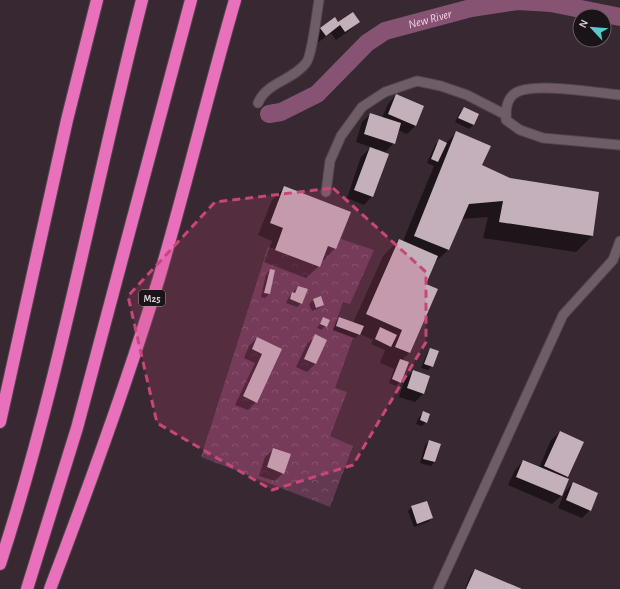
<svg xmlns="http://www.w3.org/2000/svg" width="620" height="589" font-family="'Alegreya Sans',sans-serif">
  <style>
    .park { fill: url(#park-crowns) }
    .shadow { fill: #0007 }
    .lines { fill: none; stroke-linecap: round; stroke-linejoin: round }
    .canal { stroke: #875372; stroke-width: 18 }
    .building { fill: #c3b0ba }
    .service-casing { stroke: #52464d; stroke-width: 11 }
    .motorway-casing { stroke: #52464d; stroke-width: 14 }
    .service { stroke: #6e5d66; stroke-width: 9 }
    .motorway { stroke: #e971bb; stroke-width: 12 }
    .marked { fill: #c84679; fill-opacity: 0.2; stroke: #c84679; stroke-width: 3; stroke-dasharray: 8 5; stroke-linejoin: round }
    .labels { text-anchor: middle; stroke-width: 4; stroke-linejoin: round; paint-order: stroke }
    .shield { fill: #1a1317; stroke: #9f969b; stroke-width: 1 }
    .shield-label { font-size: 10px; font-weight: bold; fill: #d8ced3 }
    .water-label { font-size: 12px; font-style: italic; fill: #f6d4e6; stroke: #1a1317 }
  </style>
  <defs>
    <pattern id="park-crowns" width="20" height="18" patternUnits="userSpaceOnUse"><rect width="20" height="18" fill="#623951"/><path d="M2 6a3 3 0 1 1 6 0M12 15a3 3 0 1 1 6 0" fill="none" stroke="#785469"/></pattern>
  </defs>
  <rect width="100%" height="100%" fill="#372831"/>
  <polygon class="park" points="284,186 351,212 341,239 374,250 350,304 343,302 333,330 353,338 335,388 347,392 330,436 353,446 330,507 201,457 268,247 276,249 283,228"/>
  <g class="shadow">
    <polygon points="358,22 350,30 336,40 331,33 317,43 313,37 321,29 338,24"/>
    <polygon points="396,95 416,125 407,134 398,130 394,143 385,152 378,149 372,196 364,205 347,198 361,157 371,147 356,142 362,122 371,114 382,118 388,104"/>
    <polygon points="464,108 478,114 473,125 469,129 455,122 460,112"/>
    <polygon points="456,133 481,165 509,179 598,193 592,236 576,252 483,238 488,217 461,219 448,250 433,264 424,284 437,290 409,353 402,360 400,382 396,386 389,383 394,369 380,363 385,350 371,344 373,340 360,334 355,338 333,330 336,322 340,318 353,323 383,256 399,240 403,241 434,166 427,163 435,145 439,141 446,143"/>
    <polygon points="285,187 335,248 323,261 321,260 319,266 306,278 264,262 272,241 258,235 272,200"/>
    <polygon points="270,270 269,294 265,298 261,297 266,274"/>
    <polygon points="298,287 301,303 297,307 286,303 289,297"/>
    <polygon points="313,300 323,304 319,308 312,311 309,304"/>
    <polygon points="324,318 326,326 322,330 317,328"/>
    <polygon points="316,336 326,341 315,364 307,372 296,367 307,344"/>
    <polygon points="257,338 281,349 256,402 248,410 235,405 255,363 244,358 249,346"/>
    <polygon points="431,349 432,366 428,370 421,368 427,353"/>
    <polygon points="414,371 429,376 423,394 415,402 399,397 405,379"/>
    <polygon points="423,413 426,422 422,426 416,424 419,417"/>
    <polygon points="560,432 568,476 565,479 568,480 561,496 552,504 508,485 515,470 523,461 539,468 551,440"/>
    <polygon points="429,441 440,445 435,462 431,466 420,463 425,445"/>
    <polygon points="274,449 283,473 275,481 259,476 265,457"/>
    <polygon points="573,483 590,510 582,518 558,508 565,492"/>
    <polygon points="412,507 432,518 428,522 414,527 408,511"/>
    <polygon points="475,570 519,589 465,589 471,574"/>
  </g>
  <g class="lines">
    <path class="canal" id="s1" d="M 269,114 L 281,112 L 317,94 L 367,43 L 385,31 L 471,8 L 518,1 L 551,3 L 620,17"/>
  </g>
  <g class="building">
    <polygon points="353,12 360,22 345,32 340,25 326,36 320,28 335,17 338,22"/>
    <polygon points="396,94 424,106 416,126 388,114"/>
    <polygon points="464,107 479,114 474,125 458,118"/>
    <polygon points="370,113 401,123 395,144 364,134"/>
    <polygon points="456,131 491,146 482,165 510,178 599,192 593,236 499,222 503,201 469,204 449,250 414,236"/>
    <polygon points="439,139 447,143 438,162 431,159"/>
    <polygon points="370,147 389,154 373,197 354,190"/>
    <polygon points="284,186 351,212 336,249 328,246 320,267 275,250 283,228 270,223"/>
    <polygon points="399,239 438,256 426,284 438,289 410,353 395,347 402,330 366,314"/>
    <polygon points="270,269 275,270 270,294 264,293"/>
    <polygon points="298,286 308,289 302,304 290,299 292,292 295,293"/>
    <polygon points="321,296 324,305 316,308 313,299"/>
    <polygon points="323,317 330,320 327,327 320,324"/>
    <polygon points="339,317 364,326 360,335 336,326"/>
    <polygon points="380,327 397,335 391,347 375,339"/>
    <polygon points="315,334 327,340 316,364 304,359"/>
    <polygon points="257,337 282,349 257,403 243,396 262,354 252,349"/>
    <polygon points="430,348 439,351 433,367 424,364"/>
    <polygon points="400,359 409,362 401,383 392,379"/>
    <polygon points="413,370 430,376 424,394 407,388"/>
    <polygon points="423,411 430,414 427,423 420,420"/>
    <polygon points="560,431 584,442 568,477 544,466"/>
    <polygon points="429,440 441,444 435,462 423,459"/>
    <polygon points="273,448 291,454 284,474 267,467"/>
    <polygon points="523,460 569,479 562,496 516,477"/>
    <polygon points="573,482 598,493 591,511 566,500"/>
    <polygon points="427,501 433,518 417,524 411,506"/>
    <polygon points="475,569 522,589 466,589"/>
  </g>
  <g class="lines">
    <g class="service-casing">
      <g id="service">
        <path d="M 620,95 C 598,93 530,81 514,94 C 506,100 506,111 506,120 L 520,130 L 543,138 L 620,145"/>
        <path d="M 258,103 C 267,82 292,81 306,63 C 312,56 317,11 319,0"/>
        <polyline points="326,192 330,161 341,136 362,107 385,92 417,81 441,86 467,95 506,115"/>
        <polyline points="438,589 563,315 613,260 620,241"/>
      </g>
    </g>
    <g class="motorway-casing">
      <g id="motorway">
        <polyline points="0,422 67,120 97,0"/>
        <path d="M 0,564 C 60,380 94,188 142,0"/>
        <polyline points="27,589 77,428 191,0"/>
        <path d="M 50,589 C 89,487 127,383 159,278 C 186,186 208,93 235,0"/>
      </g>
    </g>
    <use href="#service" class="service"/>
    <use href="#motorway" class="motorway"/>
  </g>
  <path class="marked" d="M 333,188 L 426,272 L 426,342 L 353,465 L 272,490 L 157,423 L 128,296 L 215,202 Z"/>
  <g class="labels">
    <rect class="shield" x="139" y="290" width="26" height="16" rx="3"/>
    <g class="shield-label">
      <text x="152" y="302">M25</text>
    </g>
    <g class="water-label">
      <text dy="4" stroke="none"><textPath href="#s1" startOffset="192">New River</textPath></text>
    </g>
  </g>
  <g transform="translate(592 28) rotate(296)"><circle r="19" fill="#1a1317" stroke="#665e62"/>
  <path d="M0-3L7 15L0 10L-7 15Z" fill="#52cdcc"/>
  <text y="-6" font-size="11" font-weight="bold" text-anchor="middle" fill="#d8ced3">N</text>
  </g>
</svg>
